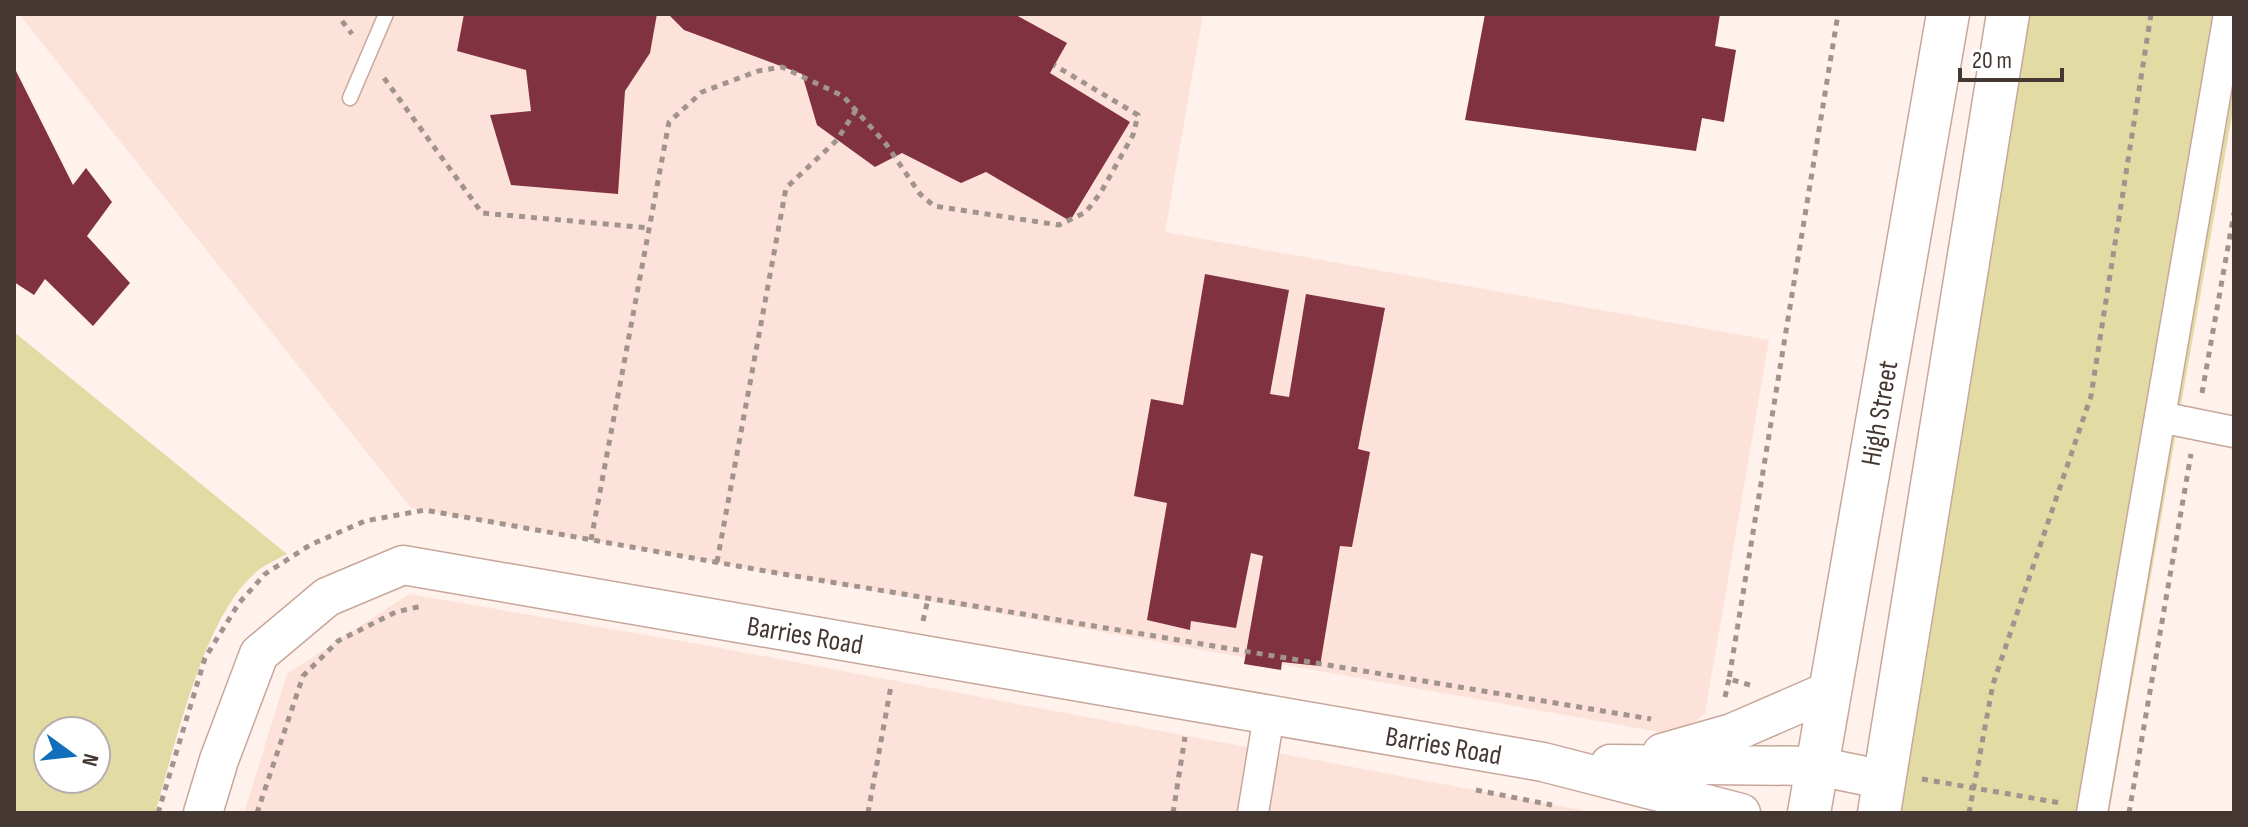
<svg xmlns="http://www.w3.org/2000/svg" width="2248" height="827" font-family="'Sofia Sans Condensed',sans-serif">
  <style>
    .built { fill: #fde2d9 }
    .green { fill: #e2dba3; fill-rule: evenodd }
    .building { fill: #803241 }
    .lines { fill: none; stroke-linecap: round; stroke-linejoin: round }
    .service-casing { stroke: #c8a79b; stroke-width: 17 }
    .minor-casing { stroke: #c8a79b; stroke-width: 33 }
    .tertiary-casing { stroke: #c8a79b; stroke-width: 41 }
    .secondary-casing { stroke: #c8a79b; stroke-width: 45 }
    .path { stroke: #a1938d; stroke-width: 5; stroke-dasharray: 6 6; stroke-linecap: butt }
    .service { stroke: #fff; stroke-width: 14 }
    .minor { stroke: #fff; stroke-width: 30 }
    .tertiary { stroke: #fff; stroke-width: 38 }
    .secondary { stroke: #fff; stroke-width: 42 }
    .labels { text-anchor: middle; stroke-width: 8; stroke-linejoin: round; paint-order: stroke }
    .street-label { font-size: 28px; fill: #453732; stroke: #fff }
  </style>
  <rect width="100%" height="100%" fill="#fff1eb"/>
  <g class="built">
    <polygon points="19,14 1203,14 1165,232 1769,340 1705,714 1676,735 411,508"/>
    <polygon points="409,594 715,647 1597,813 244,813 287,674"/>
  </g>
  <g class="green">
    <polygon points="2016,14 2234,14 2234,104 2109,813 1881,813"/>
    <path d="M 14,332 L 287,554 C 278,559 268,563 260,569 C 204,610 175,748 155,813 L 14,813 ZM 48,731 L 96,731 L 96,779 L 48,779 Z"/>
  </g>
  <g class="building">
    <polygon points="464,14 657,14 650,53 625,91 618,194 511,185 490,115 531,111 526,70 457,51"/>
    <polygon points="668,14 1014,14 1067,43 1050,73 1130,122 1070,221 986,172 961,183 902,153 875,167 817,125 802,74 684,30"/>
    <polygon points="1485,14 1720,14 1715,46 1736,50 1724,122 1702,118 1696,151 1465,120"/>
    <polygon points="14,67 73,185 86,168 112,202 87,236 130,283 93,326 45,279 34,295 14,282"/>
    <polygon points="1205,274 1289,290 1270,394 1289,397 1306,294 1385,308 1358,449 1370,452 1352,547 1340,546 1320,666 1282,662 1281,670 1244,664 1263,556 1251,553 1236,628 1191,621 1190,630 1147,620 1167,503 1134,496 1151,399 1183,405"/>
  </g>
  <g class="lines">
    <g class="service-casing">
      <polyline id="service" points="350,98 386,14"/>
    </g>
    <g class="minor-casing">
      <g id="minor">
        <polyline points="2160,417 2234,432"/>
        <polyline points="1253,813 1269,715"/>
        <polyline points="2092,813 2229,14"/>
      </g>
    </g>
    <g class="tertiary-casing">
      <g id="tertiary">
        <polyline points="1662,753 1732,733 1831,690"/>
        <polyline points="1610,764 1817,766 1885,780"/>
        <path id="s1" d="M 203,813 L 219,760 L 259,654 L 327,597 L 403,565 L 1543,762 L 1741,813"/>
      </g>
    </g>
    <g class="secondary-casing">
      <g id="secondary">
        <path id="s2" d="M 1809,813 L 1948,14"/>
        <polyline points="1879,813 2008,14"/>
      </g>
    </g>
    <g class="path">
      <polyline points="342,21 352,34"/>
      <polyline points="384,78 482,213 650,228"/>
      <polyline points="2202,393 2234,213"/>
      <polyline points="591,540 669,122 702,92 758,71 782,67 843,96 886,144 920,194 934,206 1059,225 1086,212 1101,192 1133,135 1138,115 1054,65"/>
      <polyline points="717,562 786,188 837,140 856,110"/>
      <polyline points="923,621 928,599"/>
      <polyline points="1750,685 1729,679 1838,14"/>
      <polyline points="1725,697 1729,679"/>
      <polyline points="1922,779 2061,803"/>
      <polyline points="1476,790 1552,805"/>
      <polyline points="158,813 205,658 239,603 265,574 310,545 365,521 425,510 771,572 1651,719"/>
      <polyline points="257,813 303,676 338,641 396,612 422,606"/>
      <polyline points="868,813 891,686"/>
      <polyline points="1173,813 1185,737"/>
      <polyline points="1969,813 1993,684 2091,396 2151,14"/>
      <polyline points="2129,813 2191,454"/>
    </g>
    <use href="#service" class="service"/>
    <use href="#minor" class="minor"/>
    <use href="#tertiary" class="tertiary"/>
    <use href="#secondary" class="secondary"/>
  </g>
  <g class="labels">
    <g class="street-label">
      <text dy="10" stroke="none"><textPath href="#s2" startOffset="406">High Street</textPath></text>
      <text dy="10" stroke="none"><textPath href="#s1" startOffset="748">Barries Road</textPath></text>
      <text dy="10" stroke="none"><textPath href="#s1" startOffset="1396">Barries Road</textPath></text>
    </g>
  </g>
  <rect width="2248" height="827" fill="none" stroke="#453732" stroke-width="32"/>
  <g transform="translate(72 755) rotate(105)"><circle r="38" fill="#ffffff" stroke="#b5afad" stroke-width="2"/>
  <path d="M0-6L14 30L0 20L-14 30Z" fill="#126dba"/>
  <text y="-12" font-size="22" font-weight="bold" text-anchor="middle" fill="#453732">N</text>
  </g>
  <path d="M1960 68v12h102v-12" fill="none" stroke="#453732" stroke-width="4"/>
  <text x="1972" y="68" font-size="24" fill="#453732" stroke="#ffffff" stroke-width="6" paint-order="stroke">20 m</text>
</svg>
